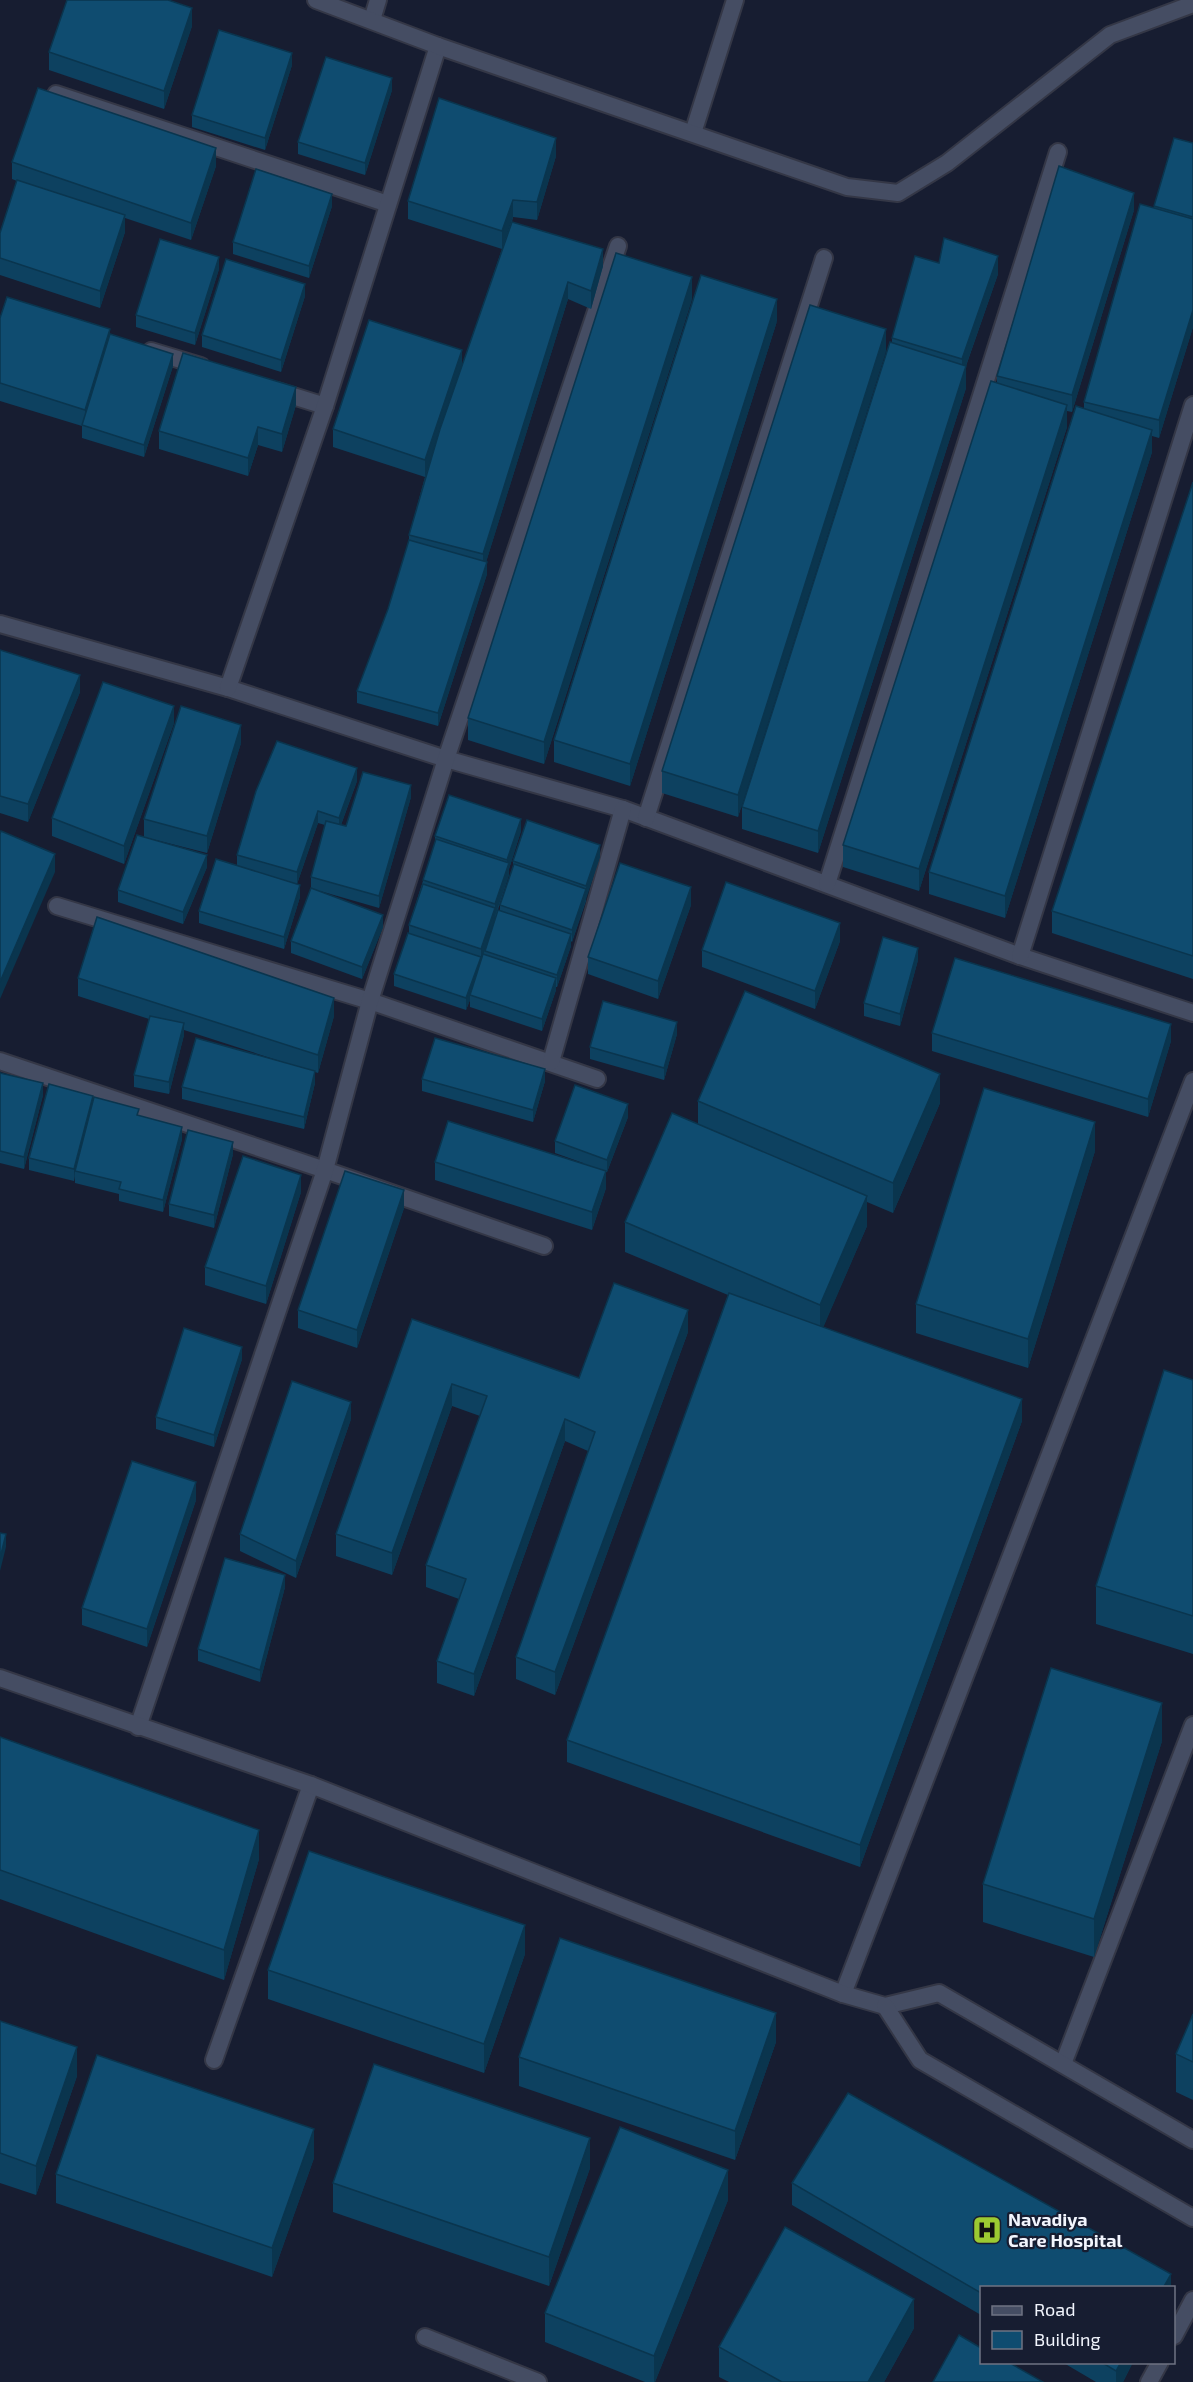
<svg xmlns="http://www.w3.org/2000/svg" width="1193" height="2382" font-family="'Exo 2',sans-serif">
  <style>
    .lines { fill: none; stroke-linecap: round; stroke-linejoin: round }
    .service-casing { stroke: #343746; stroke-width: 20 }
    .minor-casing { stroke: #343746; stroke-width: 20 }
    .tertiary-casing { stroke: #343746; stroke-width: 20 }
    .service { stroke: #454d63; stroke-width: 16 }
    .minor { stroke: #454d63; stroke-width: 16 }
    .tertiary { stroke: #454d63; stroke-width: 16 }
    .wall { fill: #0d4160 }
    .shaded-wall { fill: #0a354e }
    .building { fill: #0f4c70; stroke: #0a354e; stroke-width: 1.5 }
    .labels { text-anchor: middle; stroke-width: 4.5; stroke-linejoin: round; paint-order: stroke }
    .poi-label { font-size: 18px; font-weight: bold; fill: #f2f5fd; stroke: #171d31; text-anchor: start }
  </style>
  <rect width="100%" height="100%" fill="#171d31"/>
  <g class="lines">
    <g class="service-casing">
      <g id="service">
        <polyline points="372,20 378,0"/>
        <polyline points="693,133 735,0"/>
        <polyline points="1174,2336 1193,2300"/>
        <polyline points="1149,2382 1160,2362"/>
      </g>
    </g>
    <g class="minor-casing">
      <g id="minor">
        <polyline points="56,94 388,204"/>
        <polyline points="151,351 201,366"/>
        <polyline points="277,391 325,406"/>
        <polyline points="0,624 228,688 446,759 623,809 1020,956 1193,1013"/>
        <polyline points="228,688 325,406 438,46"/>
        <polyline points="646,818 824,258"/>
        <polyline points="827,884 1058,152"/>
        <polyline points="57,906 370,1001 597,1079"/>
        <polyline points="1020,956 1193,405"/>
        <polyline points="0,1061 325,1170 544,1246"/>
        <polyline points="551,1062 623,809"/>
        <polyline points="138,1727 325,1170 370,1001 446,759 618,246"/>
        <polyline points="843,1994 1193,1081"/>
        <polyline points="214,2060 311,1785"/>
        <polyline points="1063,2064 1193,1725"/>
        <polyline points="425,2337 538,2382"/>
      </g>
    </g>
    <g class="tertiary-casing">
      <g id="tertiary">
        <polyline points="316,0 438,46 847,187 898,193 947,163 1110,35 1193,4"/>
        <polyline points="0,1678 311,1785 843,1994 885,2006 939,1993 1193,2140"/>
        <polyline points="885,2006 920,2060 1193,2218"/>
      </g>
    </g>
    <use href="#service" class="service"/>
    <use href="#minor" class="minor"/>
    <use href="#tertiary" class="tertiary"/>
  </g>
  <g class="wall">
    <polygon points="192,26 164,109 49,70 49,52"/>
    <polygon points="292,65 265,150 192,127 192,115"/>
    <polygon points="392,90 365,175 298,154 298,142"/>
    <polygon points="1193,143 1193,327 1159,438 1152,436 1152,452 1005,918 929,894 929,872 1084,409 1084,402 1154,208 1154,206"/>
    <polygon points="556,156 537,220 513,217 512,222 603,266 591,309 568,299 486,562 487,574 438,726 357,703 357,691 388,609 409,540 409,535 425,477 333,447 333,429 462,366 502,249 408,219 408,201"/>
    <polygon points="12,162 216,166 191,240 125,218 125,232 100,308 0,275 0,233 17,181 12,179"/>
    <polygon points="332,206 309,278 233,254 233,242"/>
    <polygon points="1134,210 1072,412 1067,411 1067,427 919,891 843,867 843,845 997,382 997,376"/>
    <polygon points="939,263 998,274 966,366 966,388 818,853 742,829 742,807 892,342 892,338"/>
    <polygon points="219,269 195,345 136,327 136,315"/>
    <polygon points="305,296 281,372 202,347 202,335"/>
    <polygon points="692,299 544,764 468,740 468,718"/>
    <polygon points="0,318 110,334 173,366 144,457 82,438 82,426 0,401"/>
    <polygon points="777,321 630,786 554,762 554,740"/>
    <polygon points="886,351 738,817 662,793 662,771"/>
    <polygon points="296,405 282,452 258,445 248,476 159,449 159,431"/>
    <polygon points="1193,482 1193,979 1052,933 1052,911"/>
    <polygon points="0,650 80,692 28,822 0,813"/>
    <polygon points="174,723 124,864 52,836 52,818"/>
    <polygon points="241,743 207,853 144,837 144,819"/>
    <polygon points="357,781 341,825 346,826 411,797 379,908 320,891 383,927 362,979 291,953 291,941 311,888 311,877 325,825 318,823 297,884 300,897 284,949 199,923 199,911 237,866 237,855"/>
    <polygon points="521,831 509,869 509,875 495,919 500,910 500,905 513,866 513,861 600,857 586,897 586,901 572,942 571,941 571,946 557,987 556,987 556,990 542,1031 470,1007 470,1000 466,1010 394,986 394,974 409,933 409,925 435,843 435,836"/>
    <polygon points="207,867 183,924 118,902 118,890"/>
    <polygon points="691,905 658,999 588,974 588,957"/>
    <polygon points="840,941 815,1009 702,967 702,950"/>
    <polygon points="918,960 900,1026 864,1016 864,1003"/>
    <polygon points="78,978 334,1016 318,1073 315,1072 315,1083 304,1129 182,1099 182,1087 286,1063 184,1030 184,1035 169,1094 134,1087 134,1075 149,1019 78,996"/>
    <polygon points="932,1033 1171,1041 1148,1117 932,1051"/>
    <polygon points="677,1034 664,1080 590,1059 590,1047"/>
    <polygon points="0,1073 43,1095 24,1169 0,1163"/>
    <polygon points="422,1079 545,1081 533,1122 422,1091"/>
    <polygon points="698,1101 940,1103 893,1213 867,1202 867,1226 823,1327 1022,1421 860,1867 567,1762 567,1740 728,1295 625,1252 625,1222 698,1124"/>
    <polygon points="93,1103 139,1116 182,1139 163,1212 119,1201 119,1194 75,1183 75,1176 74,1181 29,1170 29,1158"/>
    <polygon points="628,1117 607,1172 606,1172 606,1188 592,1230 435,1180 435,1162 583,1163 555,1153 555,1141"/>
    <polygon points="1095,1151 1028,1368 916,1333 916,1304"/>
    <polygon points="233,1154 214,1228 169,1216 169,1204"/>
    <polygon points="301,1192 266,1304 205,1285 205,1267"/>
    <polygon points="404,1208 357,1348 298,1328 298,1310"/>
    <polygon points="412,1319 579,1378 688,1332 555,1695 516,1679 516,1657 588,1451 565,1441 474,1696 437,1683 437,1661 459,1599 426,1587 426,1565 480,1416 452,1406 392,1575 336,1556 336,1534"/>
    <polygon points="242,1359 214,1447 156,1429 156,1417"/>
    <polygon points="1193,1380 1193,1654 1096,1624 1096,1586"/>
    <polygon points="351,1419 296,1578 240,1551 240,1534"/>
    <polygon points="196,1500 147,1647 82,1625 82,1608"/>
    <polygon points="285,1587 260,1682 198,1661 198,1649"/>
    <polygon points="0,1737 259,1859 224,1980 0,1899"/>
    <polygon points="1162,1741 1094,1957 983,1922 983,1884"/>
    <polygon points="525,1954 484,2073 268,1999 268,1970"/>
    <polygon points="1193,2014 1193,2100 1176,2092 1176,2054"/>
    <polygon points="0,2021 77,2076 36,2195 0,2183"/>
    <polygon points="776,2042 735,2160 519,2086 519,2057"/>
    <polygon points="314,2158 272,2277 56,2203 56,2174"/>
    <polygon points="590,2168 549,2286 333,2212 333,2183"/>
    <polygon points="792,2183 1171,2288 981,2288 981,2315 792,2205"/>
    <polygon points="728,2200 655,2382 645,2382 545,2342 545,2313"/>
    <polygon points="914,2328 884,2382 729,2382 719,2377 719,2347"/>
    <polygon points="1062,2362 1133,2362 1123,2382 1096,2382"/>
  </g>
  <g class="shaded-wall">
    <polygon points="192,8 192,26 164,109 164,91"/>
    <polygon points="292,53 292,65 265,150 265,138"/>
    <polygon points="392,78 392,90 365,175 365,163"/>
    <polygon points="556,138 556,156 537,220 537,202"/>
    <polygon points="216,148 216,166 191,240 191,223"/>
    <polygon points="1134,193 1134,210 1072,412 1072,395"/>
    <polygon points="332,194 332,206 309,278 309,266"/>
    <polygon points="513,200 513,217 502,249 502,231"/>
    <polygon points="125,215 125,232 100,308 100,291"/>
    <polygon points="603,249 603,266 591,309 591,291"/>
    <polygon points="998,256 998,274 962,377 962,359"/>
    <polygon points="219,257 219,269 195,345 195,333"/>
    <polygon points="692,277 692,299 544,764 544,742"/>
    <polygon points="568,282 568,299 483,572 483,554"/>
    <polygon points="305,284 305,296 281,372 281,360"/>
    <polygon points="777,299 777,321 630,786 630,764"/>
    <polygon points="1193,310 1193,327 1159,438 1159,420"/>
    <polygon points="110,329 110,346 85,427 85,410"/>
    <polygon points="886,329 886,351 738,817 738,795"/>
    <polygon points="462,350 462,368 425,477 425,460"/>
    <polygon points="173,354 173,366 144,457 144,445"/>
    <polygon points="966,366 966,388 818,853 818,831"/>
    <polygon points="296,387 296,405 282,452 282,434"/>
    <polygon points="1067,405 1067,427 919,891 919,869"/>
    <polygon points="258,427 258,445 248,476 248,458"/>
    <polygon points="1152,430 1152,452 1005,918 1005,896"/>
    <polygon points="487,562 487,574 438,726 438,713"/>
    <polygon points="80,675 80,692 28,822 28,804"/>
    <polygon points="174,706 174,723 124,864 124,846"/>
    <polygon points="241,725 241,743 207,853 207,836"/>
    <polygon points="357,768 357,781 339,830 339,818"/>
    <polygon points="411,785 411,797 379,908 379,896"/>
    <polygon points="318,811 318,823 297,884 297,872"/>
    <polygon points="521,819 521,831 509,869 509,875 495,916 495,920 481,961 481,949 495,908 495,904 507,867 507,860"/>
    <polygon points="600,845 600,857 572,942 572,930"/>
    <polygon points="55,854 55,872 0,999 0,982"/>
    <polygon points="207,855 207,867 183,924 183,912"/>
    <polygon points="300,885 300,897 284,949 284,937"/>
    <polygon points="691,887 691,905 658,999 658,981"/>
    <polygon points="383,915 383,927 362,979 362,967"/>
    <polygon points="840,923 840,941 815,1009 815,991"/>
    <polygon points="571,934 571,946 557,987 557,975"/>
    <polygon points="918,948 918,960 900,1026 900,1014"/>
    <polygon points="481,957 481,969 470,995 470,1000 466,1010 466,998"/>
    <polygon points="556,978 556,990 542,1031 542,1019"/>
    <polygon points="334,998 334,1016 318,1073 318,1055"/>
    <polygon points="677,1022 677,1034 664,1080 664,1068"/>
    <polygon points="184,1023 184,1035 169,1094 169,1082"/>
    <polygon points="1171,1024 1171,1041 1148,1117 1148,1099"/>
    <polygon points="545,1069 545,1081 533,1122 533,1110"/>
    <polygon points="315,1071 315,1083 304,1129 304,1117"/>
    <polygon points="940,1074 940,1103 893,1213 893,1183"/>
    <polygon points="43,1083 43,1095 24,1169 24,1157"/>
    <polygon points="93,1096 93,1108 75,1171 74,1181 74,1169"/>
    <polygon points="628,1104 628,1117 607,1172 607,1160"/>
    <polygon points="1095,1122 1095,1151 1028,1368 1028,1339"/>
    <polygon points="182,1127 182,1139 163,1212 163,1200"/>
    <polygon points="233,1142 233,1154 214,1228 214,1215"/>
    <polygon points="606,1171 606,1188 592,1230 592,1212"/>
    <polygon points="301,1175 301,1192 266,1304 266,1286"/>
    <polygon points="404,1190 404,1208 357,1348 357,1330"/>
    <polygon points="867,1196 867,1226 820,1335 820,1305"/>
    <polygon points="688,1310 688,1332 555,1695 555,1672"/>
    <polygon points="242,1347 242,1359 214,1447 214,1435"/>
    <polygon points="452,1384 452,1406 392,1575 392,1553"/>
    <polygon points="1022,1399 1022,1421 860,1867 860,1845"/>
    <polygon points="351,1402 351,1419 296,1578 296,1561"/>
    <polygon points="565,1419 565,1441 474,1696 474,1674"/>
    <polygon points="196,1482 196,1500 147,1647 147,1629"/>
    <polygon points="6,1534 6,1547 0,1571 0,1558"/>
    <polygon points="285,1575 285,1587 260,1682 260,1670"/>
    <polygon points="1162,1703 1162,1741 1094,1957 1094,1919"/>
    <polygon points="259,1830 259,1859 224,1980 224,1950"/>
    <polygon points="525,1925 525,1954 484,2073 484,2044"/>
    <polygon points="776,2013 776,2042 735,2160 735,2131"/>
    <polygon points="77,2047 77,2076 36,2195 36,2166"/>
    <polygon points="314,2129 314,2158 272,2277 272,2248"/>
    <polygon points="590,2138 590,2168 549,2286 549,2257"/>
    <polygon points="728,2170 728,2200 655,2382 654,2382 654,2356"/>
    <polygon points="1171,2274 1171,2288 1163,2288"/>
    <polygon points="914,2299 914,2328 884,2382 868,2382"/>
    <polygon points="1121,2362 1133,2362 1123,2382 1116,2382 1116,2371"/>
  </g>
  <g class="building">
    <polygon points="67,0 168,0 192,8 164,91 49,52"/>
    <polygon points="219,30 292,53 265,138 192,115"/>
    <polygon points="326,57 392,78 365,163 298,142"/>
    <polygon points="38,88 216,148 191,223 12,162"/>
    <polygon points="439,98 556,138 537,202 513,200 502,231 408,201"/>
    <polygon points="1174,138 1193,143 1193,217 1154,206"/>
    <polygon points="1059,166 1134,193 1072,395 997,376"/>
    <polygon points="256,169 332,194 309,266 233,242"/>
    <polygon points="17,180 125,215 100,291 0,258 0,233"/>
    <polygon points="1140,204 1193,219 1193,310 1159,420 1084,402"/>
    <polygon points="512,222 603,249 591,291 568,282 483,554 409,535 440,429"/>
    <polygon points="944,238 998,256 962,359 892,338 915,256 939,263"/>
    <polygon points="160,239 219,257 195,333 136,315"/>
    <polygon points="616,253 692,277 544,742 468,718"/>
    <polygon points="226,259 305,284 281,360 202,335"/>
    <polygon points="701,275 777,299 630,764 554,740"/>
    <polygon points="7,297 110,329 85,410 0,383 0,318"/>
    <polygon points="810,305 886,329 738,795 662,771"/>
    <polygon points="369,320 462,350 425,460 333,429"/>
    <polygon points="110,334 173,354 144,445 82,425"/>
    <polygon points="890,342 966,366 818,831 742,807"/>
    <polygon points="183,353 296,387 282,434 258,427 248,458 159,431"/>
    <polygon points="991,381 1067,405 919,869 843,845"/>
    <polygon points="1076,406 1152,430 1005,896 929,872"/>
    <polygon points="1193,482 1193,956 1052,911"/>
    <polygon points="409,540 487,562 438,713 357,691 388,609"/>
    <polygon points="0,650 80,675 28,804 0,796"/>
    <polygon points="103,682 174,706 124,846 52,818"/>
    <polygon points="181,706 241,725 207,836 144,819"/>
    <polygon points="277,741 357,768 339,818 318,811 297,872 237,855 256,791"/>
    <polygon points="363,772 411,785 379,896 311,877 326,821 346,826"/>
    <polygon points="449,795 521,819 507,860 435,836"/>
    <polygon points="527,820 600,845 586,886 513,861"/>
    <polygon points="1,831 55,854 0,982 0,834"/>
    <polygon points="137,835 207,855 183,912 118,890"/>
    <polygon points="436,839 509,863 495,904 423,880"/>
    <polygon points="216,859 300,885 284,937 199,911"/>
    <polygon points="620,863 691,887 658,981 588,957"/>
    <polygon points="514,864 586,889 572,930 500,905"/>
    <polygon points="726,882 840,923 815,991 702,950"/>
    <polygon points="423,884 495,908 481,949 409,925"/>
    <polygon points="311,888 383,915 362,967 291,941"/>
    <polygon points="498,910 571,934 557,975 485,951"/>
    <polygon points="97,917 334,998 318,1055 78,978"/>
    <polygon points="408,933 481,957 466,998 394,974"/>
    <polygon points="883,937 918,948 900,1014 864,1003"/>
    <polygon points="483,954 556,978 542,1019 470,995"/>
    <polygon points="955,958 1171,1024 1148,1099 932,1033"/>
    <polygon points="745,991 940,1074 893,1183 698,1101"/>
    <polygon points="603,1001 677,1022 664,1068 590,1047"/>
    <polygon points="150,1016 184,1023 169,1082 134,1075"/>
    <polygon points="196,1038 315,1071 304,1117 182,1087"/>
    <polygon points="435,1038 545,1069 533,1110 422,1079"/>
    <polygon points="0,1073 43,1083 24,1157 0,1151"/>
    <polygon points="49,1084 93,1096 74,1169 29,1158"/>
    <polygon points="575,1085 628,1104 607,1160 555,1141"/>
    <polygon points="984,1088 1095,1122 1028,1339 916,1304"/>
    <polygon points="94,1097 139,1109 137,1115 182,1127 163,1200 119,1189 121,1182 75,1171"/>
    <polygon points="672,1113 867,1196 820,1305 625,1222"/>
    <polygon points="448,1121 606,1171 592,1212 435,1162"/>
    <polygon points="188,1130 233,1142 214,1215 169,1204"/>
    <polygon points="243,1156 301,1175 266,1286 205,1267"/>
    <polygon points="345,1171 404,1190 357,1330 298,1310"/>
    <polygon points="614,1283 688,1310 555,1672 516,1657 595,1432 565,1419 474,1674 437,1661 466,1579 426,1565 487,1396 452,1384 392,1553 336,1534 412,1319 579,1378"/>
    <polygon points="729,1293 1022,1399 860,1845 567,1740"/>
    <polygon points="184,1328 242,1347 214,1435 156,1417"/>
    <polygon points="1164,1370 1193,1380 1193,1616 1096,1586"/>
    <polygon points="292,1381 351,1402 296,1561 240,1534"/>
    <polygon points="132,1461 196,1482 147,1629 82,1608"/>
    <polygon points="0,1533 6,1534 0,1558"/>
    <polygon points="225,1558 285,1575 260,1670 198,1649"/>
    <polygon points="1051,1668 1162,1703 1094,1919 983,1884"/>
    <polygon points="0,1737 259,1830 224,1950 0,1870"/>
    <polygon points="309,1851 525,1925 484,2044 268,1970"/>
    <polygon points="560,1938 776,2013 735,2131 519,2057"/>
    <polygon points="1193,2014 1193,2062 1176,2054"/>
    <polygon points="0,2021 77,2047 36,2166 0,2153"/>
    <polygon points="97,2055 314,2129 272,2248 56,2174"/>
    <polygon points="374,2064 590,2138 549,2257 333,2183"/>
    <polygon points="848,2093 1171,2274 1163,2288 981,2288 981,2293 792,2183"/>
    <polygon points="620,2127 728,2170 654,2356 545,2313"/>
    <polygon points="785,2227 914,2299 868,2382 782,2382 719,2347"/>
    <polygon points="959,2335 981,2348 981,2362 1008,2362 1043,2382 933,2382"/>
    <polygon points="1101,2362 1121,2362 1116,2371"/>
  </g>
  <defs>
    <g id="hospital-square" transform="scale(1.5)"><rect x="-9" y="-9" width="18" height="18" rx="4" fill="#9cca31" stroke="#171d31"/><path d="M-5-5h3v3.5h4V-5h3V5h-3V1.5h-4V5h-3Z" fill="#111"/></g>
  </defs>
  <g fill-rule="evenodd">
    <use href="#hospital-square" x="987" y="2230"/>
  </g>
  <g class="labels">
    <g class="poi-label">
      <text x="1008" y="2226">Navadiya<tspan x="1008" dy="21">Care Hospital</tspan></text>
    </g>
  </g>
  <rect x="980" y="2286" width="195" height="78" fill="#171d31" stroke="#6f7383" stroke-width="1.5"/>
  <rect x="992" y="2306" width="30" height="9" fill="#454d63" stroke="#6f7383" stroke-width="1.5"/>
  <text x="1034" y="2316" font-size="18" fill="#f2f5fd">Road</text>
  <rect x="992" y="2331" width="30" height="18" fill="#0f4c70" stroke="#6f7383" stroke-width="1.5"/>
  <text x="1034" y="2346" font-size="18" fill="#f2f5fd">Building</text>
</svg>
